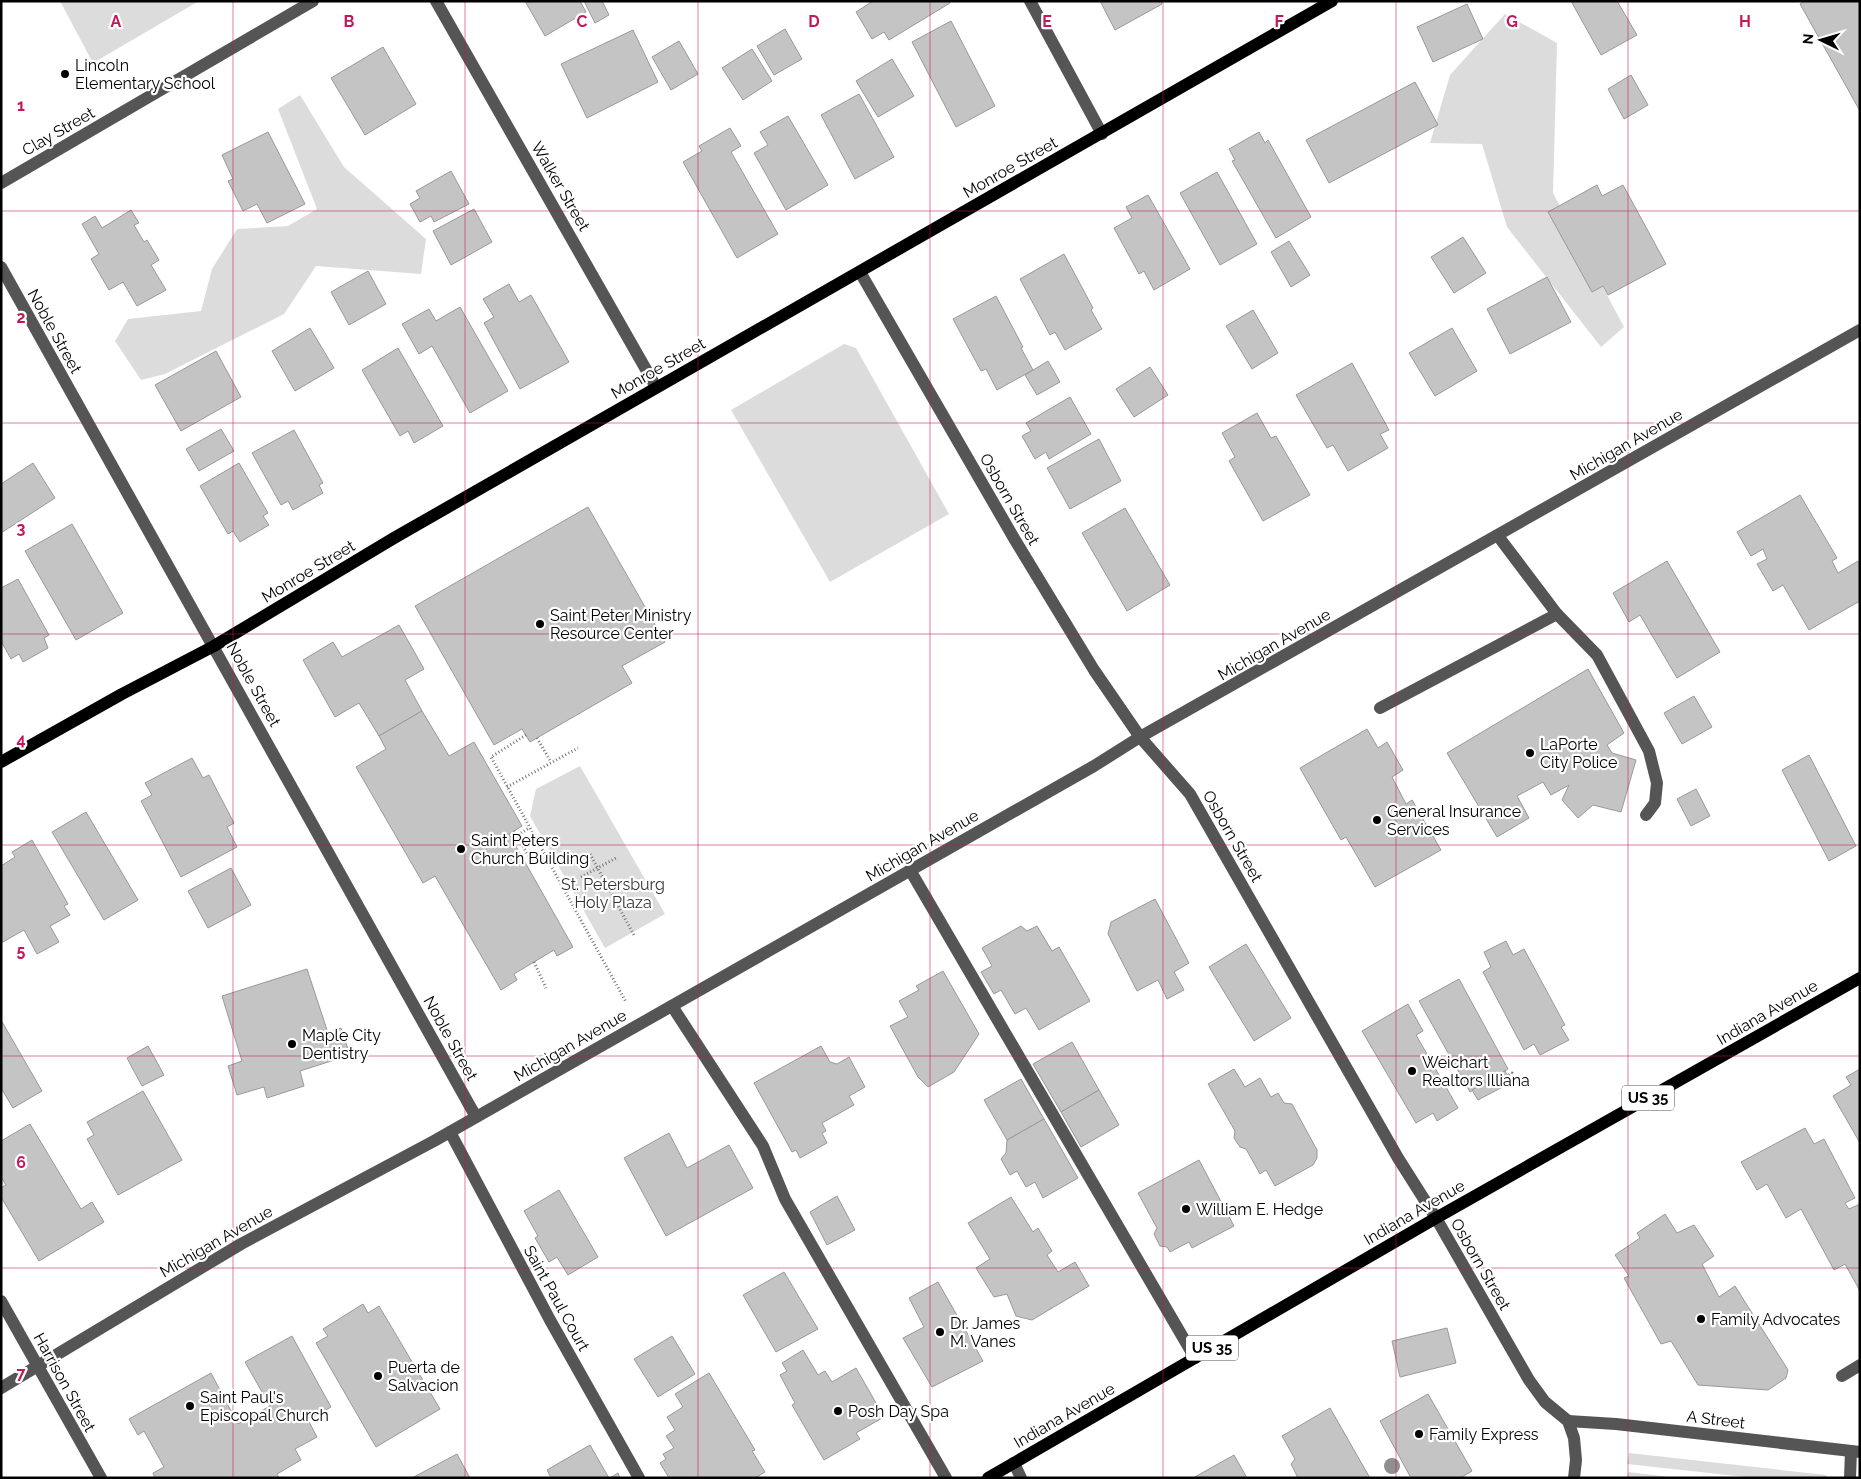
<svg xmlns="http://www.w3.org/2000/svg" width="1861" height="1479" font-family="Raleway,sans-serif">
  <style>
    .green { fill: #dcdcdc }
    .building { fill: #c4c4c4; stroke: #999 }
    .lines { fill: none; stroke-linecap: round; stroke-linejoin: round }
    .path { stroke: #777; stroke-width: 3; stroke-dasharray: 1 2.5; stroke-linecap: butt }
    .minor { stroke: #555; stroke-width: 12 }
    .major { stroke: #000; stroke-width: 12 }
    .tree { fill: #8f8f8f }
    .grid { fill: none; stroke: #c2185b; stroke-width: 1; stroke-opacity: 0.55 }
    .poi-dot { fill: #000; stroke: #fff; stroke-width: 2 }
    .labels { text-anchor: middle; stroke-width: 4.5; stroke-linejoin: round; paint-order: stroke }
    .shield { fill: #fff; stroke: #4c4c4c; stroke-width: 1 }
    .shield-label { font-size: 15px; font-weight: bold; fill: #000 }
    .poi-label { font-size: 16px; fill: #000; stroke: #fff; text-anchor: start }
    .street-label { font-size: 16px; fill: #000; stroke: #fff }
    .park-label { font-size: 16px; fill: #333; stroke: #fff }
    .grid-label { font-size: 16px; text-anchor: middle; font-weight: bold; fill: #c2185b; stroke: #fff; stroke-width: 4.5; stroke-linejoin: round; paint-order: stroke }
  </style>
  <rect width="100%" height="100%" fill="#fff"/>
  <g class="green">
    <polygon points="60,1 199,1 93,63"/>
    <polygon points="1505,14 1557,43 1553,193 1624,327 1601,347 1507,227 1482,144 1430,143 1450,75"/>
    <polygon points="300,95 344,167 426,239 421,274 316,266 284,314 165,374 141,380 115,341 128,319 201,311 212,269 237,229 288,226 317,209 278,109"/>
    <polygon points="844,344 856,348 949,514 830,582 731,410"/>
    <polygon points="580,766 665,914 605,948 530,816 536,789"/>
    <polygon points="1629,1453 1826,1475 1828,1478 1755,1478 1627,1464"/>
    <polygon points="1628,1472 1678,1478 1627,1478"/>
  </g>
  <g class="building">
    <polygon points="525,1 580,1 586,12 545,36"/>
    <polygon points="584,1 602,1 609,15 595,23"/>
    <polygon points="873,1 949,1 950,3 889,40 884,32 872,39 856,12"/>
    <polygon points="1100,1 1161,1 1162,4 1115,30"/>
    <polygon points="1571,1 1617,1 1637,35 1601,55"/>
    <polygon points="1805,1 1860,1 1860,111 1800,4"/>
    <polygon points="1467,4 1483,39 1433,62 1417,27"/>
    <polygon points="951,21 995,106 956,127 912,42"/>
    <polygon points="785,29 802,59 774,75 757,46"/>
    <polygon points="633,30 658,82 587,118 561,64"/>
    <polygon points="679,41 698,74 671,90 652,57"/>
    <polygon points="383,47 416,104 365,135 331,78"/>
    <polygon points="752,49 772,81 743,100 722,68"/>
    <polygon points="892,59 914,96 878,117 856,81"/>
    <polygon points="1631,75 1648,105 1624,119 1608,89"/>
    <polygon points="1415,82 1438,125 1329,183 1306,140"/>
    <polygon points="859,94 894,157 855,179 821,115"/>
    <polygon points="788,116 828,185 786,210 754,153 768,145 760,132"/>
    <polygon points="730,128 741,146 731,152 778,234 737,258 683,162 702,151 699,146"/>
    <polygon points="268,132 305,204 267,223 257,204 243,211 228,181 233,179 222,155"/>
    <polygon points="1259,132 1265,143 1268,140 1311,217 1276,238 1232,161 1235,160 1229,149"/>
    <polygon points="451,171 469,204 434,222 431,216 420,222 410,204 420,198 416,191"/>
    <polygon points="1217,172 1257,244 1220,265 1180,193"/>
    <polygon points="1597,185 1602,196 1623,185 1666,264 1608,295 1603,286 1592,292 1548,212"/>
    <polygon points="1148,195 1190,269 1154,290 1144,271 1139,274 1114,228 1132,218 1126,207"/>
    <polygon points="474,209 492,242 451,265 433,231"/>
    <polygon points="131,210 139,223 134,225 144,242 147,240 159,260 151,265 166,290 137,306 123,282 109,290 91,259 99,254 82,224 95,216 102,228"/>
    <polygon points="1463,237 1486,273 1454,293 1431,257"/>
    <polygon points="1289,241 1310,275 1291,287 1271,252"/>
    <polygon points="1064,254 1093,308 1091,310 1102,329 1065,350 1055,332 1050,335 1020,279"/>
    <polygon points="368,271 386,304 349,325 331,292"/>
    <polygon points="1547,277 1571,322 1510,354 1487,309"/>
    <polygon points="509,284 519,302 531,295 569,362 520,389 484,323 494,317 483,299"/>
    <polygon points="996,296 1023,347 1021,348 1033,370 997,390 986,369 981,371 953,319"/>
    <polygon points="460,307 508,391 470,413 432,346 419,354 402,324 429,309 436,321"/>
    <polygon points="1253,310 1278,353 1252,369 1226,326"/>
    <polygon points="310,328 334,368 295,391 272,351"/>
    <polygon points="1452,328 1477,371 1435,396 1409,353"/>
    <polygon points="398,348 443,426 414,443 408,431 400,436 362,370"/>
    <polygon points="216,351 241,397 181,431 155,385"/>
    <polygon points="1048,361 1060,382 1037,395 1025,375"/>
    <polygon points="1352,363 1389,430 1380,434 1388,448 1348,471 1333,445 1327,448 1296,395"/>
    <polygon points="1150,367 1168,395 1134,417 1116,389"/>
    <polygon points="1070,397 1091,434 1049,459 1046,452 1035,459 1022,436 1031,431 1026,423"/>
    <polygon points="1257,413 1271,438 1276,436 1310,495 1263,521 1229,461 1235,457 1222,433"/>
    <polygon points="221,429 234,451 199,471 186,449"/>
    <polygon points="294,430 323,483 319,485 323,493 293,510 288,501 281,505 252,453"/>
    <polygon points="1099,439 1121,481 1070,509 1047,468"/>
    <polygon points="33,463 55,498 1,533 1,484"/>
    <polygon points="239,463 268,513 263,516 269,525 240,542 233,531 228,534 200,486"/>
    <polygon points="1800,495 1837,558 1832,561 1838,573 1858,561 1860,565 1860,601 1809,630 1783,585 1773,591 1757,564 1767,559 1763,549 1751,556 1737,532"/>
    <polygon points="588,507 665,642 622,666 632,683 530,742 522,729 494,745 415,606"/>
    <polygon points="1125,508 1170,585 1127,611 1082,533"/>
    <polygon points="72,524 123,613 76,640 25,551"/>
    <polygon points="1667,561 1720,652 1677,678 1640,615 1629,622 1613,593"/>
    <polygon points="18,579 49,635 44,638 48,648 23,662 19,654 11,659 1,641 1,588"/>
    <polygon points="399,625 424,669 405,680 422,711 379,736 359,703 335,717 303,660 333,642 342,657"/>
    <polygon points="1588,669 1624,733 1607,745 1612,753 1636,760 1621,812 1593,805 1578,818 1562,800 1569,785 1551,795 1543,782 1517,796 1529,818 1497,837 1447,753"/>
    <polygon points="1694,696 1712,727 1682,744 1664,713"/>
    <polygon points="422,711 449,756 474,742 522,826 509,834 573,947 557,956 554,950 514,974 517,980 501,990 435,876 423,883 356,767 386,749 379,736"/>
    <polygon points="1367,729 1378,748 1387,742 1403,770 1392,777 1406,804 1412,800 1441,850 1375,887 1346,837 1341,840 1300,768"/>
    <polygon points="1809,755 1856,846 1829,861 1782,770"/>
    <polygon points="192,758 203,778 209,775 234,823 227,827 237,847 181,877 141,801 152,795 145,783"/>
    <polygon points="1696,789 1710,816 1691,826 1677,799"/>
    <polygon points="86,812 138,900 104,920 52,832"/>
    <polygon points="32,840 68,904 64,906 70,915 50,926 59,942 37,954 24,930 1,943 1,866 15,857 12,852"/>
    <polygon points="231,868 251,905 208,928 188,891"/>
    <polygon points="1155,899 1189,963 1174,972 1184,990 1167,999 1158,980 1137,991 1108,934 1111,922"/>
    <polygon points="1021,926 1027,931 1037,926 1052,951 1059,947 1090,1001 1039,1030 1026,1008 1015,1014 1001,990 994,994 981,972 992,966 982,948"/>
    <polygon points="1506,941 1513,955 1524,949 1565,1025 1561,1027 1569,1040 1540,1055 1534,1044 1524,1050 1483,972 1491,967 1484,952"/>
    <polygon points="1246,944 1291,1018 1254,1041 1209,967"/>
    <polygon points="307,969 328,1033 341,1028 350,1055 300,1071 304,1086 267,1098 264,1087 237,1095 228,1066 242,1061 222,996"/>
    <polygon points="943,971 979,1034 954,1072 928,1087 918,1077 890,1026 908,1017 899,1001 919,990 916,986"/>
    <polygon points="1459,979 1508,1069 1470,1092 1419,1001"/>
    <polygon points="1408,1004 1423,1031 1416,1035 1458,1108 1437,1121 1433,1113 1416,1123 1362,1031"/>
    <polygon points="1,1020 42,1091 13,1108 1,1088"/>
    <polygon points="1072,1042 1099,1090 1061,1112 1033,1064"/>
    <polygon points="148,1046 164,1075 142,1086 127,1058"/>
    <polygon points="821,1046 830,1062 837,1064 849,1057 865,1087 849,1096 854,1105 822,1123 826,1131 822,1133 827,1143 800,1158 796,1150 792,1152 754,1083"/>
    <polygon points="1234,1069 1245,1087 1260,1078 1271,1097 1278,1093 1284,1103 1292,1104 1317,1150 1317,1158 1313,1165 1275,1186 1266,1170 1260,1174 1246,1149 1240,1147 1234,1138 1235,1131 1208,1084"/>
    <polygon points="1860,1069 1860,1143 1833,1096 1851,1085 1846,1077"/>
    <polygon points="1505,1071 1512,1082 1478,1100 1472,1090"/>
    <polygon points="1021,1079 1044,1119 1007,1140 984,1100"/>
    <polygon points="1099,1090 1119,1125 1081,1147 1061,1112"/>
    <polygon points="143,1091 182,1160 118,1195 87,1139 94,1135 87,1122"/>
    <polygon points="1044,1119 1078,1178 1043,1198 1035,1182 1026,1187 1017,1171 1010,1175 1001,1159 1006,1153 1007,1140"/>
    <polygon points="30,1124 81,1209 92,1202 104,1222 39,1261 1,1197 1,1188 6,1185 1,1177 1,1141"/>
    <polygon points="1805,1128 1814,1144 1824,1139 1855,1198 1845,1203 1849,1209 1860,1204 1860,1291 1845,1264 1834,1270 1801,1209 1786,1218 1767,1184 1757,1190 1741,1162"/>
    <polygon points="669,1133 687,1168 729,1145 753,1188 666,1236 624,1158"/>
    <polygon points="1199,1160 1234,1226 1192,1248 1189,1242 1170,1252 1167,1247 1160,1246 1154,1234 1157,1228 1138,1193"/>
    <polygon points="559,1190 598,1257 568,1275 557,1257 549,1262 535,1238 538,1236 524,1211"/>
    <polygon points="837,1196 855,1230 827,1245 810,1212"/>
    <polygon points="1011,1197 1033,1232 1038,1228 1052,1251 1047,1255 1058,1272 1075,1262 1089,1286 1032,1320 1016,1316 1007,1294 994,1297 976,1268 990,1259 968,1223"/>
    <polygon points="1665,1214 1677,1233 1694,1225 1714,1256 1702,1264 1719,1297 1735,1286 1788,1370 1786,1378 1768,1390 1698,1385 1671,1341 1661,1344 1624,1278 1629,1276 1615,1255 1640,1238 1637,1233"/>
    <polygon points="784,1272 818,1329 776,1352 743,1295"/>
    <polygon points="938,1282 983,1361 932,1387 903,1338 924,1327 909,1298"/>
    <polygon points="363,1304 368,1313 379,1306 440,1409 376,1447 316,1343 328,1336 323,1329"/>
    <polygon points="1447,1328 1456,1363 1400,1377 1392,1341"/>
    <polygon points="292,1336 331,1407 308,1420 317,1437 295,1449 301,1460 277,1474 279,1478 155,1478 153,1473 164,1467 144,1431 138,1435 129,1419 211,1373 238,1424 270,1406 245,1362"/>
    <polygon points="672,1336 695,1374 658,1397 634,1359"/>
    <polygon points="803,1350 818,1375 825,1371 832,1382 856,1368 884,1417 856,1433 860,1439 824,1460 792,1405 795,1403 780,1375 787,1371 782,1363"/>
    <polygon points="709,1373 755,1450 752,1451 765,1472 755,1478 669,1478 660,1463 666,1459 663,1454 674,1448 666,1436 675,1430 667,1417 683,1407 675,1394"/>
    <polygon points="1428,1394 1472,1471 1460,1478 1411,1478 1380,1421"/>
    <polygon points="1330,1408 1370,1478 1298,1478 1291,1464 1295,1459 1282,1436"/>
    <polygon points="590,1445 609,1478 551,1478 547,1470"/>
    <polygon points="457,1454 470,1478 412,1478"/>
    <polygon points="1234,1455 1247,1478 1193,1478"/>
    <polygon points="618,1473 620,1478 610,1478"/>
  </g>
  <g class="lines">
    <g class="path">
      <polyline points="526,735 491,757 626,1002"/>
      <polyline points="537,738 551,762"/>
      <polyline points="507,787 578,748"/>
      <polyline points="514,831 531,860 546,862"/>
      <polyline points="518,835 529,828"/>
      <polyline points="590,854 635,937"/>
      <polyline points="581,877 616,858"/>
      <polyline points="534,962 546,988"/>
      <polyline points="1490,1080 1493,1085 1512,1073 1519,1087"/>
    </g>
    <g class="minor">
      <polyline points="436,1 656,387"/>
      <polyline points="1030,1 1102,134"/>
      <polyline points="1,183 313,1"/>
      <polyline points="1,267 476,1117"/>
      <polyline points="860,272 1015,540 1094,670 1140,737 1190,794 1398,1158 1436,1218 1529,1380 1545,1402 1568,1421 1574,1438 1576,1460 1574,1478"/>
      <polyline points="1498,536 1557,614 1597,655 1649,751 1657,783 1655,803 1646,815"/>
      <polyline points="1380,708 1557,614"/>
      <polyline points="910,870 1195,1358"/>
      <polyline points="672,1006 763,1146 785,1199 946,1478"/>
      <polyline points="450,1132 550,1320 639,1478"/>
      <polyline points="1,1301 101,1478"/>
      <polyline points="1842,1376 1860,1365"/>
      <polyline points="1,1388 241,1244 434,1141 1094,766 1140,737 1860,330"/>
      <polyline points="1568,1421 1616,1424 1860,1452"/>
      <polyline points="1014,1463 1021,1478"/>
      <polyline points="1850,1478 1851,1451"/>
    </g>
    <g class="major">
      <polyline points="1,762 122,694 214,646 394,538 1332,1"/>
      <polyline points="988,1478 1436,1218 1860,978"/>
    </g>
  </g>
  <circle class="tree" cx="1392" cy="1466" r="8"/>
  <path class="grid" d="M 233,1 L 233,1478M 465,1 L 465,1478M 698,1 L 698,1478M 930,1 L 930,1478M 1163,1 L 1163,1478M 1396,1 L 1396,1478M 1628,1 L 1628,1478M 1,211 L 1860,211M 1,423 L 1860,423M 1,634 L 1860,634M 1,845 L 1860,845M 1,1056 L 1860,1056M 1,1268 L 1860,1268"/>
  <g class="poi-dot">
    <circle cx="65" cy="74" r="5"/>
    <circle cx="540" cy="624" r="5"/>
    <circle cx="1530" cy="753" r="5"/>
    <circle cx="1377" cy="820" r="5"/>
    <circle cx="461" cy="849" r="5"/>
    <circle cx="292" cy="1044" r="5"/>
    <circle cx="1412" cy="1071" r="5"/>
    <circle cx="1186" cy="1209" r="5"/>
    <circle cx="1701" cy="1319" r="5"/>
    <circle cx="940" cy="1332" r="5"/>
    <circle cx="378" cy="1376" r="5"/>
    <circle cx="190" cy="1406" r="5"/>
    <circle cx="838" cy="1411" r="5"/>
    <circle cx="1419" cy="1434" r="5"/>
  </g>
  <g class="labels">
    <g class="shield">
      <rect x="1622" y="1085.5" width="52" height="25" rx="4"/>
      <rect x="1186" y="1335.5" width="52" height="25" rx="4"/>
    </g>
    <g class="shield-label">
      <text x="1648" y="1103">US 35</text>
      <text x="1212" y="1353">US 35</text>
    </g>
    <g class="poi-label">
      <text x="75" y="71">Lincoln<tspan x="75" dy="18">Elementary School</tspan></text>
      <text x="550" y="621">Saint Peter Ministry<tspan x="550" dy="18">Resource Center</tspan></text>
      <text x="1540" y="750">LaPorte<tspan x="1540" dy="18">City Police</tspan></text>
      <text x="1387" y="817">General Insurance<tspan x="1387" dy="18">Services</tspan></text>
      <text x="471" y="846">Saint Peters<tspan x="471" dy="18">Church Building</tspan></text>
      <text x="302" y="1041">Maple City<tspan x="302" dy="18">Dentistry</tspan></text>
      <text x="1422" y="1068">Weichart<tspan x="1422" dy="18">Realtors Illiana</tspan></text>
      <text x="1196" y="1215">William E. Hedge</text>
      <text x="1711" y="1325">Family Advocates</text>
      <text x="950" y="1329">Dr. James<tspan x="950" dy="18">M. Vanes</tspan></text>
      <text x="388" y="1373">Puerta de<tspan x="388" dy="18">Salvacion</tspan></text>
      <text x="200" y="1403">Saint Paul's<tspan x="200" dy="18">Episcopal Church</tspan></text>
      <text x="848" y="1417">Posh Day Spa</text>
      <text x="1429" y="1440">Family Express</text>
    </g>
    <g class="street-label">
      <text transform="translate(58 131) rotate(-30)" y="6">Clay Street</text>
      <text transform="translate(1010 167) rotate(-30)" y="6">Monroe Street</text>
      <text transform="translate(561 186) rotate(60)" y="6">Walker Street</text>
      <text transform="translate(55 331) rotate(61)" y="6">Noble Street</text>
      <text transform="translate(658 368) rotate(-30)" y="6">Monroe Street</text>
      <text transform="translate(1626 444) rotate(-30)" y="6">Michigan Avenue</text>
      <text transform="translate(1010 499) rotate(60)" y="6">Osborn Street</text>
      <text transform="translate(308 571) rotate(-31)" y="6">Monroe Street</text>
      <text transform="translate(1274 644) rotate(-30)" y="6">Michigan Avenue</text>
      <text transform="translate(254 684) rotate(61)" y="6">Noble Street</text>
      <text transform="translate(1233 836) rotate(60)" y="6">Osborn Street</text>
      <text transform="translate(922 845) rotate(-30)" y="6">Michigan Avenue</text>
      <text transform="translate(1767 1012) rotate(-30)" y="6">Indiana Avenue</text>
      <text transform="translate(451 1038) rotate(61)" y="6">Noble Street</text>
      <text transform="translate(570 1045) rotate(-30)" y="6">Michigan Avenue</text>
      <text transform="translate(1414 1212) rotate(-30)" y="6">Indiana Avenue</text>
      <text transform="translate(216 1241) rotate(-30)" y="6">Michigan Avenue</text>
      <text transform="translate(1481 1264) rotate(60)" y="6">Osborn Street</text>
      <text transform="translate(557 1298) rotate(61)" y="6">Saint Paul Court</text>
      <text transform="translate(65 1382) rotate(61)" y="6">Harrison Street</text>
      <text transform="translate(1064 1415) rotate(-30)" y="6">Indiana Avenue</text>
      <text transform="translate(1716 1419) rotate(7)" y="6">A Street</text>
    </g>
    <g class="park-label">
      <text x="613" y="890">St. Petersburg<tspan x="613" dy="18">Holy Plaza</tspan></text>
    </g>
  </g>
  <g class="grid-label">
    <text x="116" y="27">A</text>
    <text x="349" y="27">B</text>
    <text x="582" y="27">C</text>
    <text x="814" y="27">D</text>
    <text x="1047" y="27">E</text>
    <text x="1279" y="27">F</text>
    <text x="1512" y="27">G</text>
    <text x="1745" y="27">H</text>
    <text x="21" y="111">1</text>
    <text x="21" y="323">2</text>
    <text x="21" y="534">3</text>
    <text x="21" y="745">4</text>
    <text x="21" y="956">5</text>
    <text x="21" y="1168">6</text>
    <text x="21" y="1379">7</text>
  </g>
  <rect width="1861" height="1479" fill="none" stroke="#000000" stroke-width="5"/>
  <g transform="translate(1821 40) rotate(275)" stroke="#ffffff" stroke-width="4" paint-order="stroke">
  <path d="M0-4L9 19L0 12L-9 19Z" fill="#000000"/>
  <text y="-8" font-size="14" font-weight="bold" text-anchor="middle" fill="#000000">N</text>
  </g>
</svg>
